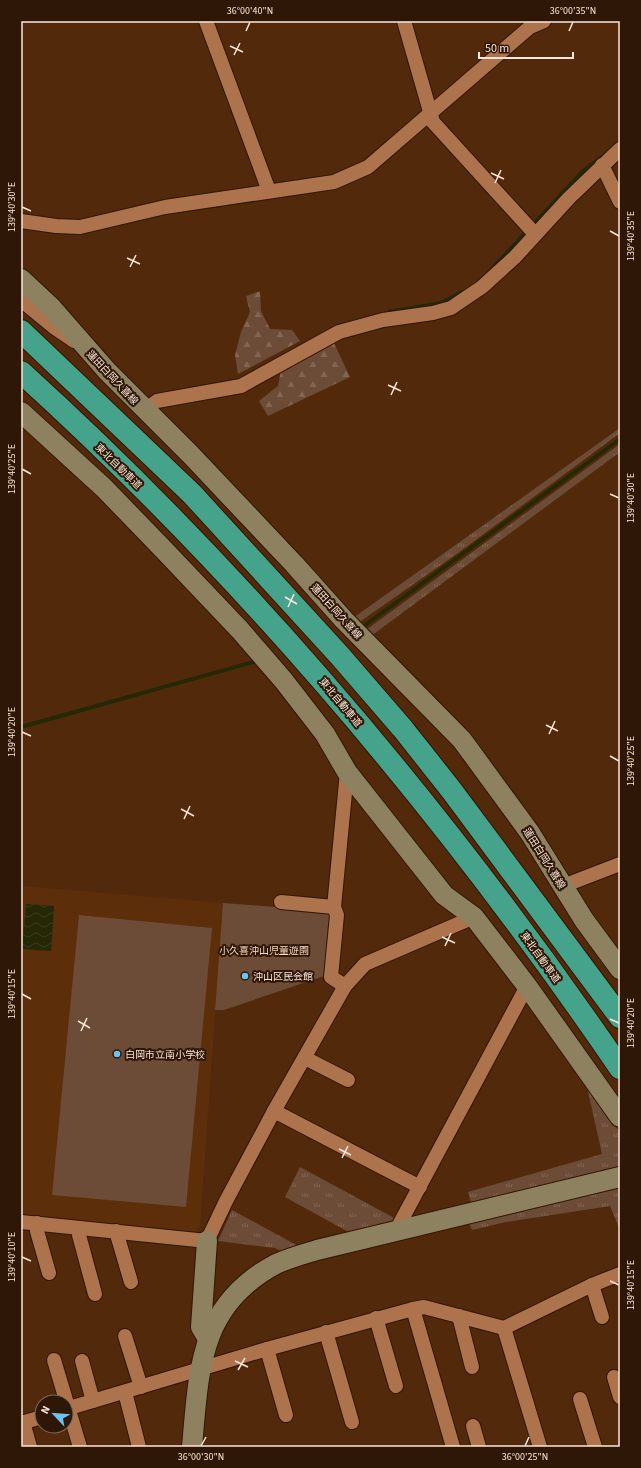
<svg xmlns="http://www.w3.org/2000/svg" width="641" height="1468" font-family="'Source Sans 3','Noto Sans JP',sans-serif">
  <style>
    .built { fill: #5c2e09 }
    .grass { fill: url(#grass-tufts) }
    .forest { fill: url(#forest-firs) }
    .park { fill: #6c4c37 }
    .water { fill: url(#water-waves) }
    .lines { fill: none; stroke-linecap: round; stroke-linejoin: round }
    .stream { stroke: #252804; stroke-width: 4 }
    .street-casing { stroke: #311502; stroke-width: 16 }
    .secondary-casing { stroke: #311502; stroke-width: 22 }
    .highway-casing { stroke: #311502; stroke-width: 24 }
    .street { stroke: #ad734c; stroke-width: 14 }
    .secondary { stroke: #8e815f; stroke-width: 20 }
    .highway { stroke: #45a38c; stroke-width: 22 }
    .ticks { fill: none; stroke: #fbe7da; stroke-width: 1.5 }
    .poi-dot { fill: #6cc3f2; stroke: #2e1707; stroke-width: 1.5 }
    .labels { text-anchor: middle; stroke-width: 4; stroke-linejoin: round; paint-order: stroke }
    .street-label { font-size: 10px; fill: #fbe7da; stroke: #2e1707 }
    .park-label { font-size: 10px; fill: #fbd9c3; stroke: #2e1707 }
    .poi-label { font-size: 10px; fill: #fbe7da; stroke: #2e1707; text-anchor: start }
    .neatline { fill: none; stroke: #fbe7da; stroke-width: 1.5 }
    .ticks-label { font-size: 10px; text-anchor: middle; fill: #fbe7da }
  </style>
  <defs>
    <pattern id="grass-tufts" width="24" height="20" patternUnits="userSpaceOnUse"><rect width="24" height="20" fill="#6c4c37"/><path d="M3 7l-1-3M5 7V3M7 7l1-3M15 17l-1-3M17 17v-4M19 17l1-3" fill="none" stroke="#826653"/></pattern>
    <pattern id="forest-firs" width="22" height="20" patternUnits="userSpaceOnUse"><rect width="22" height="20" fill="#6c4c37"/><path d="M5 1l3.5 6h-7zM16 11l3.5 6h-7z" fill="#826653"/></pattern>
    <pattern id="water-waves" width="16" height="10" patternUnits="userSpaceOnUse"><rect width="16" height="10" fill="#252804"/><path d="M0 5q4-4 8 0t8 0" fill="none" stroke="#3b3d1c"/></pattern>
  </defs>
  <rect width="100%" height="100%" fill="#522a0b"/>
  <polygon class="built" points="21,886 223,903 200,1227 193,1233 21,1215"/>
  <g class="grass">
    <polygon points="620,428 620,433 458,553 358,623 353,618"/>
    <polygon points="620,444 620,452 371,636 366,630"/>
    <polygon points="585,1078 620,1133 620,1167 472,1206 468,1192 602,1154"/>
    <polygon points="300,1167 396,1219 391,1228 354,1235 285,1197"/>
    <polygon points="620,1185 620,1230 610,1206 506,1222 472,1230 468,1220"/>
    <polygon points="232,1210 300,1247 285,1253 275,1248 218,1241"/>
  </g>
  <g class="forest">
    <polygon points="260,291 261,311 270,329 292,330 300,341 238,374 235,355 241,332 250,312 246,296"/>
    <polygon points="333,341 350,377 268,416 259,401 278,386 281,370"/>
  </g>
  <g class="park">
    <polygon points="223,903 328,911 333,914 327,975 224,1010 215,1010"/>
    <polygon points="79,915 212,928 186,1207 52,1195"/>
  </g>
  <polygon class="water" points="26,904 54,906 51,951 22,949"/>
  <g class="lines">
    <g class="stream">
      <polyline points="491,270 583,171 606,154"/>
      <polyline points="389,312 441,303 462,292"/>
      <polyline points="364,626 620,439"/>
      <polyline points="21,727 257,661"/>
    </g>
    <g class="street-casing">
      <g id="street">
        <polyline points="206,21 269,191"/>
        <polyline points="404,21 433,122 535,234"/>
        <polyline points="602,165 620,202"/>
        <polyline points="21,221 56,226 80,227 165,207 334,182 368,167 530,27 544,21"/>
        <polyline points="21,300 55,328 74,341"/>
        <polyline points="145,410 157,401 241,386 339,332 383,320 433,313 451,308 482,287 515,257 569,198 620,149"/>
        <polyline points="563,886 620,864"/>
        <polyline points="281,902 334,907"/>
        <polyline points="345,986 331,977 337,915 334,907 347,772"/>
        <polyline points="305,1058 348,1080"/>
        <polyline points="274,1111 420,1187"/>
        <polyline points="21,1222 207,1241 226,1201 274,1111 345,986 365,964 474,917"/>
        <polyline points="37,1223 37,1231 49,1273"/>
        <polyline points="79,1228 79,1235 95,1294"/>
        <polyline points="116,1231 131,1282"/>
        <polyline points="401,1231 400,1223 527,986"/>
        <polyline points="592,1285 602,1317"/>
        <polyline points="413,1309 453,1447"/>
        <polyline points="459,1316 472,1367"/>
        <polyline points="376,1318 396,1386"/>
        <polyline points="504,1328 540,1447"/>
        <polyline points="326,1332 352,1422"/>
        <polyline points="125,1336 141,1387"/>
        <polyline points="267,1349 286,1415"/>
        <polyline points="54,1360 80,1447"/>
        <polyline points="82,1361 93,1401"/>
        <polyline points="614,1377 620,1397"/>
        <polyline points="125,1392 139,1447"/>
        <polyline points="580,1399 595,1447"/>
        <polyline points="66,1409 267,1349 413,1309 424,1307 504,1328 592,1285 620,1274"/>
        <polyline points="23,1422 30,1447"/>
        <polyline points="21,1423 42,1417"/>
        <polyline points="473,1426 479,1447"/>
      </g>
    </g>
    <g class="secondary-casing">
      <g id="secondary">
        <polyline points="21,279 51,307 107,371 191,455 294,564 344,620 462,740 530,833 584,920 620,969"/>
        <polyline points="21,412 104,488 164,550 240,630 284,681 325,734 347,772 444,895 474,917 527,986 620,1117"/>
        <polyline points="207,1241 201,1327 208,1339"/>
        <path d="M 192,1447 C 199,1369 199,1305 276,1264 C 289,1258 304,1254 317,1250 L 620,1177"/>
      </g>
    </g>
    <g class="highway-casing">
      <g id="highway">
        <polyline points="21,331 192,494 340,656 403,729 452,791 620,1017"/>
        <path d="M 21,372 C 248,578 447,815 620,1068"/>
      </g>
    </g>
    <use href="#street" class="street"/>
    <use href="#secondary" class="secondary"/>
    <use href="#highway" class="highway"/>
  </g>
  <path class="ticks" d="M 246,31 L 250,22M 569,31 L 573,22M 230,46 L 243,52M 234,55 L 240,43M 491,173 L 504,179M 495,183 L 501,170M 22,207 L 31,211M 610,231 L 619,236M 127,258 L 140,264M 130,267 L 136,255M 388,385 L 401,391M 391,395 L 397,382M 22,469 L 31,474M 610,494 L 619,498M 285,597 L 297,604M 288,607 L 294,594M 546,725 L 558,731M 22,732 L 31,736M 549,734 L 555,721M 610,756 L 619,761M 181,809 L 194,816M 184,819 L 190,806M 442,937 L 455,943M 445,946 L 451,933M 22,994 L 31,999M 610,1019 L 619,1023M 78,1021 L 90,1028M 81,1031 L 87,1018M 339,1149 L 351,1155M 342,1158 L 348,1146M 22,1257 L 31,1261M 610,1281 L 619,1285M 235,1361 L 248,1367M 238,1370 L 245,1358M 201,1446 L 206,1437M 525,1446 L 529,1437"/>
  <g class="poi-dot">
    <circle cx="245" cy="976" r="4"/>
    <circle cx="117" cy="1054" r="4"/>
  </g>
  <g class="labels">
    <g class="street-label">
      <text transform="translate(113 377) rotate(47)" y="4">蓮田白岡久喜線</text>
      <text transform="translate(119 466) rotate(44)" y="4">東北自動車道</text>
      <text transform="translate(337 611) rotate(48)" y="4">蓮田白岡久喜線</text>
      <text transform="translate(341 702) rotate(50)" y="4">東北自動車道</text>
      <text transform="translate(545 858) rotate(58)" y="4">蓮田白岡久喜線</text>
      <text transform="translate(541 957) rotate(54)" y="4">東北自動車道</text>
    </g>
    <g class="park-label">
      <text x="264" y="954">小久喜沖山児童遊園</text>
    </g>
    <g class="poi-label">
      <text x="253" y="980">沖山区民会館</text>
      <text x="125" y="1058">白岡市立南小学校</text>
    </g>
  </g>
  <rect width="641" height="1468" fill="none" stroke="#2e1707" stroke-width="44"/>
  <g transform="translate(54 1414) rotate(296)"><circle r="19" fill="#2e1707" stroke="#806a5b"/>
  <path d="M0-3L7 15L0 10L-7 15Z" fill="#6cc3f2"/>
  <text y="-6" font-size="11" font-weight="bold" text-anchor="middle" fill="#fbe7da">N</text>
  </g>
  <path d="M479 52v6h94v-6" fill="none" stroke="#fbe7da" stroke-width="2"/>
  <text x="485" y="52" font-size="12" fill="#fbe7da" stroke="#2e1707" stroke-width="3" paint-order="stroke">50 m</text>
  <rect x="22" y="22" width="597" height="1424" class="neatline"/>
  <g class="ticks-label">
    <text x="250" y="14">36°00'40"N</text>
    <text x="573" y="14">36°00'35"N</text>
    <text transform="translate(11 207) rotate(-90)" y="4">139°40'30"E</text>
    <text transform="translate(630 236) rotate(-90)" y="4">139°40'35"E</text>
    <text transform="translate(11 469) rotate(-90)" y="4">139°40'25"E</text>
    <text transform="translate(630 498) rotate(-90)" y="4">139°40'30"E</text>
    <text transform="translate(11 732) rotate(-90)" y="4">139°40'20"E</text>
    <text transform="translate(630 761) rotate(-90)" y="4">139°40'25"E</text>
    <text transform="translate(11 994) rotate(-90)" y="4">139°40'15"E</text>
    <text transform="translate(630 1023) rotate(-90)" y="4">139°40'20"E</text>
    <text transform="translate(11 1257) rotate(-90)" y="4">139°40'10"E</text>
    <text transform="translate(630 1285) rotate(-90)" y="4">139°40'15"E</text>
    <text x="201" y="1460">36°00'30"N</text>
    <text x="525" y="1460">36°00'25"N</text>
  </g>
</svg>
